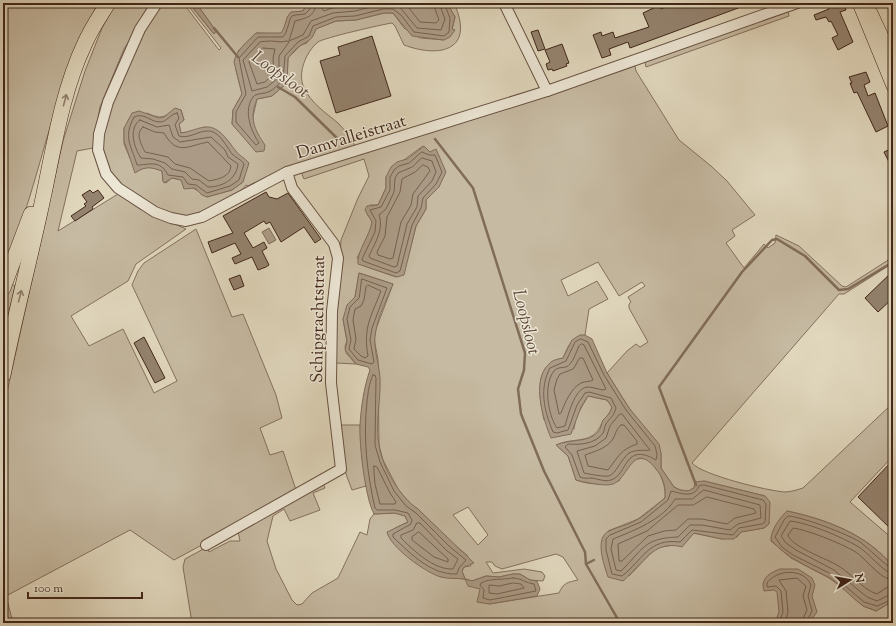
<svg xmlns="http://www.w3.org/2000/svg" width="896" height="626" font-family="'Sorts Mill Goudy',serif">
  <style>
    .green { fill: #c6baa2; stroke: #84705e; fill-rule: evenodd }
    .water { fill: #ab9b86; stroke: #816c5a }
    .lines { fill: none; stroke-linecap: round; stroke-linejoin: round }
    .shore { stroke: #766050; stroke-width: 1 }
    .stream { stroke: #816c5a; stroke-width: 2.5 }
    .building { fill: #94836f; stroke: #412619 }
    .minor-casing { stroke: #695242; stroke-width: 12 }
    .major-casing { stroke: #412619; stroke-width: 14 }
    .highway-casing { stroke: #412619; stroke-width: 16 }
    .minor { stroke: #ece6d5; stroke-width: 10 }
    .major { stroke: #e1d8be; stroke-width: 13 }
    .highway { stroke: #e1d8be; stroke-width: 15 }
    .oneway { stroke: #917f6c }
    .labels { text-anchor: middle; stroke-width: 3; stroke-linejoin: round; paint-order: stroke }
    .street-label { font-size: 17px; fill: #412619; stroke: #ece6d5 }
    .water-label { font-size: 18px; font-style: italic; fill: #61493a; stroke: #ece6d5 }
  </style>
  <rect width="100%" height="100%" fill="#e1d8be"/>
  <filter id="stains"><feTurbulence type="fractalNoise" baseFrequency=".005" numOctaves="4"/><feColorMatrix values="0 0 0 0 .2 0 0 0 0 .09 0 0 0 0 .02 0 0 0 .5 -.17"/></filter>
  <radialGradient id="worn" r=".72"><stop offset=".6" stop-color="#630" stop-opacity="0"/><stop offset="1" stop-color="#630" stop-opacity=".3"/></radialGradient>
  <g class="green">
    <path d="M 10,3 L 98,3 C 52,87 41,184 3,271 L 6,223 L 3,197 L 3,7 Z"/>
    <path d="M 116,3 L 153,3 L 124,49 L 100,107 L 93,148 L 77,151 L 58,231 L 118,194 L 140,209 L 186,229 L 136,264 L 128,281 L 71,316 L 89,346 L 123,329 L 154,393 L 177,381 L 132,285 L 138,271 L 144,263 L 196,229 L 232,317 L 243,314 L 276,395 L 282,418 L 260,428 L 270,455 L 283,451 L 296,490 L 320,477 L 325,488 L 313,493 L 320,510 L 290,521 L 284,509 L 273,516 L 267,541 L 276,569 L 292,600 L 297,605 L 302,604 L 312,593 L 338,578 L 360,532 L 367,535 L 370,519 L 374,514 L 395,513 L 405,516 L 408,522 L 395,528 L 441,577 L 465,579 L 462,571 L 464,567 L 471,566 L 467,555 L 452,543 L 418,509 L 409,503 L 398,489 L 383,460 L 379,445 L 378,359 L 374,339 L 376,329 L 393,284 L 359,273 L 355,297 L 343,319 L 347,341 L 345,346 L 346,353 L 356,364 L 335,363 L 334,355 L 341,240 L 358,198 L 369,176 L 364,159 L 304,179 L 301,172 L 542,98 L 635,66 L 636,71 L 679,140 L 711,166 L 727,181 L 755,215 L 732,230 L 735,236 L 726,243 L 744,268 L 764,244 L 768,248 L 775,243 L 776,235 L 799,246 L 842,286 L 846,287 L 893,257 L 893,263 L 844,294 L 839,294 L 692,463 C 702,475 768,491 785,492 C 790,492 797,490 803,488 L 893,403 L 893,456 L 850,502 L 893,539 L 893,567 C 869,535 825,519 787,511 C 781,520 771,529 771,541 L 791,558 L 829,578 L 849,593 L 863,606 L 876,611 L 893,601 L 893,614 L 886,620 L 889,623 L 192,623 L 183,567 L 185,559 L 207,547 L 209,552 L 230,541 L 240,541 L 237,526 L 174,560 L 130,530 L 6,596 L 13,623 L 3,623 L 3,410 L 63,141 L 85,71 L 102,28 ZM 423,146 L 430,152 L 439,187 L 426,200 L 426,209 L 416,226 L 409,254 L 396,277 L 367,267 L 357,258 L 371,231 L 372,221 L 367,214 L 370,205 L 378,205 L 386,188 L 386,177 C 397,164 409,156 423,146 ZM 598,262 L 619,296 L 642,282 L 645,286 L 628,297 L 631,302 L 629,304 L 629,308 L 648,342 L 640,347 L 636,344 L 627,351 L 607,373 L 629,408 L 661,453 L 661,468 L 674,487 L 680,490 L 689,491 L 704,481 L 765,496 L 769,524 L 764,528 L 741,532 L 737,537 L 722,539 L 693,533 L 685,543 L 656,548 L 629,576 L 608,531 L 638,519 L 665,498 C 667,483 653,449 633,461 C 626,466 623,474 619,481 C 605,485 589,485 576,480 L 568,456 L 556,445 C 576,436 592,446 602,423 C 605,417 610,414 612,407 L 607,400 L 588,396 L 576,417 L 574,429 L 544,420 C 539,396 533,365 563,358 C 568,347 571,336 585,335 L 589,309 L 608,299 L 597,281 L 568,296 L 561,280 ZM 468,507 L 488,535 L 478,545 L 453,515 ZM 556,554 L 563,557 L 578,580 C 568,582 563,583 559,593 L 489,604 L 480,589 L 466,579 L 472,581 L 486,576 L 499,577 L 513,574 L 520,574 L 530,580 L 543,581 L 545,576 L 542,572 L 524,569 L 493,573 L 486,562 L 492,562 L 495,566 L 502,569 Z"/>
    <path d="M 163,3 L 183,3 L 219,50 L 221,48 L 186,3 L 189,3 L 214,34 L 216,31 L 196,3 L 307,3 L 303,11 C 280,13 291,20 281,34 L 256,33 L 238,51 L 236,70 L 242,94 L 233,110 L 232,124 L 257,152 L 257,134 L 254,129 L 253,117 L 257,99 L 272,96 L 287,83 L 288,58 L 301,45 L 307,43 L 315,29 L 336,21 L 356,20 L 384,13 L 393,13 L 404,28 L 420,38 L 444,40 L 455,30 L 452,30 L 455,17 L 447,3 L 454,3 C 475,49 442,59 404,45 L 395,26 L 392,23 C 384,24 323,38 318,42 C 306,52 297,73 304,88 C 312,104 325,112 338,123 C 345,130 351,139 356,147 L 282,169 L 248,186 L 246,185 C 236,199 206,214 188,217 C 169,219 120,190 110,174 C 107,168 103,155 103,148 C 101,129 110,111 116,95 C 129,62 142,32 163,3 ZM 181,110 L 184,120 L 179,124 L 181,133 L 194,131 L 205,127 C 234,137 235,152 243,179 L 243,182 L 232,190 L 207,197 L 181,180 L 172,178 L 166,183 L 163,181 L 162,171 C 152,167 146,165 136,172 L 124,144 L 124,128 L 147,113 C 167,122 162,113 181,110 Z"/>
    <polygon points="788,11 789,16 646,67 645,62"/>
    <polygon points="12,284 15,286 3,337 3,301"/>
    <polygon points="336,425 360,425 366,486 352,490 346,474"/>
  </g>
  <g class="water">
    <polygon points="189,3 196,3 216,31 214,34"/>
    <path d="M 308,3 L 447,3 L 455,17 L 452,29 L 455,30 L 450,37 L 444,40 L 412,36 L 393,13 L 384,13 L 356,20 L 336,21 L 316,29 C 311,42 310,39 300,46 C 295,49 292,54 288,58 L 287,83 L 272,96 L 257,99 C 249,118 254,129 265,145 L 264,151 L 256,152 L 232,124 L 233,110 L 242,94 L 234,62 C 236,50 248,41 256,33 L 281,33 C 286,26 285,18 291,12 L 303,11 Z"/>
    <path d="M 175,108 L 181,110 L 184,120 L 179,124 L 181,133 C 189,132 200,127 206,127 C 219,126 228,141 235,150 C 238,155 245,158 249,163 L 243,182 L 232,190 L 207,197 L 202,195 L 195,188 L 184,189 L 181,180 L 172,178 L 164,183 L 163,181 L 162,171 C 151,167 145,166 135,173 L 124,141 L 124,128 L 132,113 L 139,111 L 159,118 L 164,117 Z"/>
    <path d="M 424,146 L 430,152 L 436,149 L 446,172 L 439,187 L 426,200 L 426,209 L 416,226 L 404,275 L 397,277 L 358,264 C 356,253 370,235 372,222 L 365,210 L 367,206 L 378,205 L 386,188 L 386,177 L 391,167 L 397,162 L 407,159 Z"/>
    <polygon points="269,228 276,240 269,244 262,232"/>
    <path d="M 359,273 L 393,284 C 387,299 379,314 376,330 C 372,346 379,362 380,378 C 381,400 375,424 379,445 C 382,467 400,497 418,509 L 474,563 L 464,567 L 462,571 L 465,579 L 472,581 L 486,576 L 499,577 L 513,574 L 520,574 L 530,580 L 537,581 L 540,589 L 537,596 L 489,604 L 477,602 L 480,589 L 468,586 L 465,579 C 457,578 448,579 441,577 C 426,573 390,547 387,532 L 408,522 L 405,516 L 395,513 L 374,514 C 365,497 359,444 360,425 C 361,407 364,387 370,370 L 368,367 L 356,364 L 345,350 L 347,341 L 343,319 L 347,305 L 355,297 Z"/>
    <path d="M 580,335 L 585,335 L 592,339 L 607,373 L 629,408 L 659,444 L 661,453 L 661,468 L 674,487 L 680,490 L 688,491 L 694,488 L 695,482 L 704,481 L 765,496 L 770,502 L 769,524 L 764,528 L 741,532 L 734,539 L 722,539 L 694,533 L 682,547 C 653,539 642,565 623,581 L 608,577 C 604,565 594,538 609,531 C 617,527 625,526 633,522 C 645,516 655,506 665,498 C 666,487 663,477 656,469 C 633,440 629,478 613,484 C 606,487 583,482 576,480 L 568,456 L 556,445 C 570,439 588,443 598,432 C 601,429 601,424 603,420 C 608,415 610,414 612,407 L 607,400 L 588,396 L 581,407 L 571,434 L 551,438 C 543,419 531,380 549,364 C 552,360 558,359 563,358 L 572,340 Z"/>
    <path d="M 787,511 C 825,519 869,535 893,567 L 893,601 L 876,611 C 871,608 865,608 862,605 C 850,597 841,584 828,577 C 807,566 787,558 771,540 C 771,529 780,518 787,511 Z"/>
    <path d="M 780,569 L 798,569 L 812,578 L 815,585 L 812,596 L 817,612 L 809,623 L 775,623 L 779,612 L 777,592 L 774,590 L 764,591 C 760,579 769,573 780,569 Z"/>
  </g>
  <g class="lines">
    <g class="shore">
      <path d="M 311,3 L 310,9 L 305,14 C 302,15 296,14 292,16 C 289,18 288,32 283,37 L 258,37 L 239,58 L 246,94 L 236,112 L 236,122 L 256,145 L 259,143 C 251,131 243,111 253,97 C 256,93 264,94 268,92 C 274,90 278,84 283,80 L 285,56 L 298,42 L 309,36 L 313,26 L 336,17 L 355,16 L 383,9 L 393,9 L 401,15 L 414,32 L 444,36 L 449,32 L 450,18 L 444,3"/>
      <path d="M 316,3 C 315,17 306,18 295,21 L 289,41 L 303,35 L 311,21 L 333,13 L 355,11 L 383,4 L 398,5 L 417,28 L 441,30 L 445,19 L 439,3"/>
      <path d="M 322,3 L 322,9 L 324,11 C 337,5 350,7 363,3"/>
      <polyline points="405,3 420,22 436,23 439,20 433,3"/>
      <polygon points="272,41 281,42 287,41 289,42 279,56 279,77 267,87 252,91 243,60 260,42"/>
      <polygon points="263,48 275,49 273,58 274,73 265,82 257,84 249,62"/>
      <path d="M 177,113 L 179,118 L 175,125 L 179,136 C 189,139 198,131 207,131 C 219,130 226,146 232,154 C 236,158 241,159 244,164 L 239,180 L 230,186 L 207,193 L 196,185 L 188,184 L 183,177 L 168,175 C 160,159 149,165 137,165 C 131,144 123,138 134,117 C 144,112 150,122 160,122 C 167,122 170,114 177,113 Z"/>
      <path d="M 140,120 L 157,127 L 169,125 L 173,137 L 180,142 L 211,137 L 225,150 L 228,157 L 238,164 C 236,180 222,187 208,187 L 199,180 L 192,179 L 185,172 L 172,169 L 165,163 L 153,159 L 141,158 C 134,148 128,128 140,120 Z"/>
      <path d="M 143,127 L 155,132 L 164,133 C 177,156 187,146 208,142 L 231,166 C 230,177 219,179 209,181 L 190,168 L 175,164 L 168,157 L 145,152 C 141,144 135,133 143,127 Z"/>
      <polygon points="422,152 429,155 435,155 442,172 436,184 423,198 421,208 412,225 400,271 396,273 363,261 362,259 375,232 376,221 370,210 381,207 390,190 390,177 394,170 399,166 409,163"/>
      <path d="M 422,158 L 432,161 L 436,172 L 432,181 L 418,196 L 417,207 L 407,224 L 397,266 L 394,267 L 370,258 L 369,256 C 375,243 384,229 379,215 L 386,209 L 394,192 L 395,178 L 398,173 L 412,167 Z"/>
      <polygon points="423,165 428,167 430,171 413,194 411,205 401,222 393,258 390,259 378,255 377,252 385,236 387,217 400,192 402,179 415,172"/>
      <polygon points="362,279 387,288 372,328 370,340 374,362 372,364 358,360 349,349 351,340 347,319 350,307 359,298"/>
      <path d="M 368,285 L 381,291 C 371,317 363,327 368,356 L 365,358 L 361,356 L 354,349 L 356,339 L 353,320 L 355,309 L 361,306 L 364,300 L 366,287 Z"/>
      <path d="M 581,339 L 588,342 L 604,375 L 626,410 L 655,446 L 657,454 L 656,460 C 624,441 628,475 611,480 C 605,482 598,479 592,478 C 587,478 585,479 580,477 L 572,455 L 565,447 L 568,444 C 579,445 596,444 603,433 C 605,430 604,427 606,424 C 610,417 613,418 616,408 L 611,398 L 589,392 L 585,393 L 577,405 L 568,430 L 557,433 L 553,432 C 544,410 539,389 550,368 L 566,361 L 575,342 Z"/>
      <path d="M 582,344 L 584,345 L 606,389 L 603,390 C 598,389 592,387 587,387 C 574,389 568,416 565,426 L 557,428 C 548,415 543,385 554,371 C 557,367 562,368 566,367 C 573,364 576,352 579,346 Z"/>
      <path d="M 580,358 L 583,358 L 593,380 C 590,382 585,381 581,383 C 571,388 565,403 561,413 L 559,414 L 554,390 L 557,379 L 560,374 L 573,369 Z"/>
      <path d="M 373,375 L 375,375 L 376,378 L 375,445 L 380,462 L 394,491 L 406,506 L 416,513 L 449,546 L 466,560 L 459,568 L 457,574 C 431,575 411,554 393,537 L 393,534 L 411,524 L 412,520 L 408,513 L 395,510 L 377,510 L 375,508 C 367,473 363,438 367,402 C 368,393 369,383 373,375 Z"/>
      <path d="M 620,414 L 622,414 L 650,450 C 644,451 636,449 629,453 C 622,458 615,475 609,476 C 604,477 589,474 584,473 L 577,451 L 595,446 L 606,438 L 610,426 Z"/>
      <path d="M 621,425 L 624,425 L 637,441 L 637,444 C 620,450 619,456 608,470 L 588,466 L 585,455 C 595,451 606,449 613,439 C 616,433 616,429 621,425 Z"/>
      <polygon points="374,466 377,467 390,493 396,502 395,504 380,504 375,484"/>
      <path d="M 704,485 L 763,500 L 766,504 L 765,522 L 762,524 L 739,528 L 733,535 L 692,530 L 680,542 C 648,538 643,560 622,576 L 612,574 L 606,550 L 606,539 L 610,535 L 641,522 L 668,500 L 671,491 C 681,493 694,499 699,486 Z"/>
      <path d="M 704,490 L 760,505 L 761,518 L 738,524 L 730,530 L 702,525 L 690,525 L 678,537 C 643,538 643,550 621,571 L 616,570 L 611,549 L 613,539 C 633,531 664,519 675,499 L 692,499 Z"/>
      <polygon points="707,497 754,509 756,513 735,518 727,524 702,519 688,519 676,530 664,531 648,536 622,561 619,561 618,544 647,531 678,505 693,505"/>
      <path d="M 417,523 L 420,523 L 446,550 L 458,559 L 453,569 C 434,570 414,551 401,538 L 401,535 L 413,530 Z"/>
      <polygon points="419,532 448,559 448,562 434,557 412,540 412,537"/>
      <path d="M 893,569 C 888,568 867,547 860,542 C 847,534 803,517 788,516 L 784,520 L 775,537 L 782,547 L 793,555 L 831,574 L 864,602 L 877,606 L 893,599"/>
      <path d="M 893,574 C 884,573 867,551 857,546 C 842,537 806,522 790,521 L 781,536 L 786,543 L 796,550 L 834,570 L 867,597 L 877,601 L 893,593"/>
      <path d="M 513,578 C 521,578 526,583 534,584 L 536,591 L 490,600 L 483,598 L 484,590 L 480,585 L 481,583 C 490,578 502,580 513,578 Z"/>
      <path d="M 893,580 C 879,579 866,558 854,551 C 840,543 808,530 793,528 L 788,535 C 791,546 824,558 835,564 C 850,571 861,589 877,594 L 886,588 L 893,587"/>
      <polygon points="513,583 521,584 524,588 497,594 489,593 489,585 499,586"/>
      <path d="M 779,623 L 783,612 L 781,591 L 776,586 L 767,587 L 767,583 C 777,569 804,568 811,585 L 808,596 L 812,611 L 806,623"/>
      <polyline points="785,623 788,612 786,591 779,580 797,578 806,586 803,596 807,610 801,623"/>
    </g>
    <g class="stream">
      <polyline points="214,28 238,57"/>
      <polyline points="278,87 295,97 342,143"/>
      <polyline points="435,139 473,188 525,353 524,370 518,389 521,414 544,471 585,552 586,564 620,623"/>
      <polyline points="696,485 659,387 742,272 772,240 777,239 805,256 839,290 848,289 893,262"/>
      <polyline points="586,564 594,560"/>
    </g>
  </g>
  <g class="building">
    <polygon points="674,3 692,3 693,6 702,3 713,3 715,6 723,3 749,4 630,48 628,42 609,49 611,55 602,58 593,35 601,32 602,36 613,32 615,38 649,27 643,13 660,5 661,9"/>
    <polygon points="828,3 843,3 846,10 840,12 853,42 838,50 832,38 838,35 831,21 829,22 826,17 816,20 814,15 829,9"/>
    <polygon points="538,30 545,49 538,51 531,32"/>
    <polygon points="372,36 391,96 336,113 320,61 340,55 338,47"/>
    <polygon points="562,44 569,63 566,64 567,66 553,71 552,69 548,70 546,64 550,62 545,50"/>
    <polygon points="866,72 870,82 864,85 868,96 875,93 888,126 876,132 857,92 854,93 850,83 852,83 849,77"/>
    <polygon points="893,148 893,170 884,152"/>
    <polygon points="90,190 93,193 98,190 104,198 92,207 93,209 75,221 71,216 86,206 84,204 87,202 82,195"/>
    <polygon points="266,192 269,197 277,199 288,193 321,239 315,243 304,227 281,242 270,222 266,224 264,221 244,233 253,248 264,242 267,248 262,251 269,265 266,267 258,270 252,257 235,264 232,258 241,254 235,243 212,253 208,242 233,233 223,216"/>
    <polygon points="893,271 893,298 878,312 865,298"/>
    <polygon points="240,275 244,286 234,290 229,279"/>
    <polygon points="144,337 165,378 155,383 134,343"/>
    <polygon points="893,460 893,531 858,497"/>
  </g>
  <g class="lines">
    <g class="minor-casing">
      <g id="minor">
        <polyline points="157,3 140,29 108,102 99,134 98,150 106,174 118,188 155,212 171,218 186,221 202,217 287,172 547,91 797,3"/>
        <polyline points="504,3 547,91"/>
        <polyline points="206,545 341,469 331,383 332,311 338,258 334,244 292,188 287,172"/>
      </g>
    </g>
    <g class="major-casing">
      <g id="major">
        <polyline points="859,3 893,86"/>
        <polyline points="871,13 893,60"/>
      </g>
    </g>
    <g class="highway-casing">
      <g id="highway">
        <polyline points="3,288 31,214"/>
        <path d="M 3,375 C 14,320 28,267 40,212 C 53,155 60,96 85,43 C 91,29 100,16 108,3"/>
      </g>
    </g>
    <use href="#minor" class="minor"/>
    <use href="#major" class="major"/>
    <use href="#highway" class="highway"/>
  </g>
  <defs><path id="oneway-shaft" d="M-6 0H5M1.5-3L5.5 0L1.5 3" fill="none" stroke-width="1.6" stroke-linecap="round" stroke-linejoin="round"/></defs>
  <g class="oneway">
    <use href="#oneway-shaft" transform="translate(65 100) rotate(-75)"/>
    <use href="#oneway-shaft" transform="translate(20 296) rotate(-76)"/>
  </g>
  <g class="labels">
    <g class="street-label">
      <text transform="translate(351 136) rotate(-17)" y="6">Damvalleistraat</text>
      <text transform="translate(317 319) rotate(-89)" y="6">Schipgrachtstraat</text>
    </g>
    <g class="water-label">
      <text transform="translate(281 74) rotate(36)" y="6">Loopsloot</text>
      <text transform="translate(527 322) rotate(76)" y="6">Loopsloot</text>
    </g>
  </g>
  <rect width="896" height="626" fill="none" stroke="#e1d8be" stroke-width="16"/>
  <rect x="4" y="4" width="888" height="618" fill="none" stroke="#412619" stroke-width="2"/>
  <rect x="8" y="8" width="880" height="610" fill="none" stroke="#412619"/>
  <g transform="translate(850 580) rotate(79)" stroke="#ece6d5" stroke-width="3" paint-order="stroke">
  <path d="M0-3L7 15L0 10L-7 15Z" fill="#412619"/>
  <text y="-6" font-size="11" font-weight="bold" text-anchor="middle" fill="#412619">N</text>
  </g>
  <path d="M28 592v6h114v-6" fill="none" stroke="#412619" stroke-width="2"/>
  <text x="34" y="592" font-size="12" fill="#412619" stroke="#ece6d5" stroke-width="3" paint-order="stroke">100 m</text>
  <rect width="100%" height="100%" filter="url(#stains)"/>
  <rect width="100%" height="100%" fill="url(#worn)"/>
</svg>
